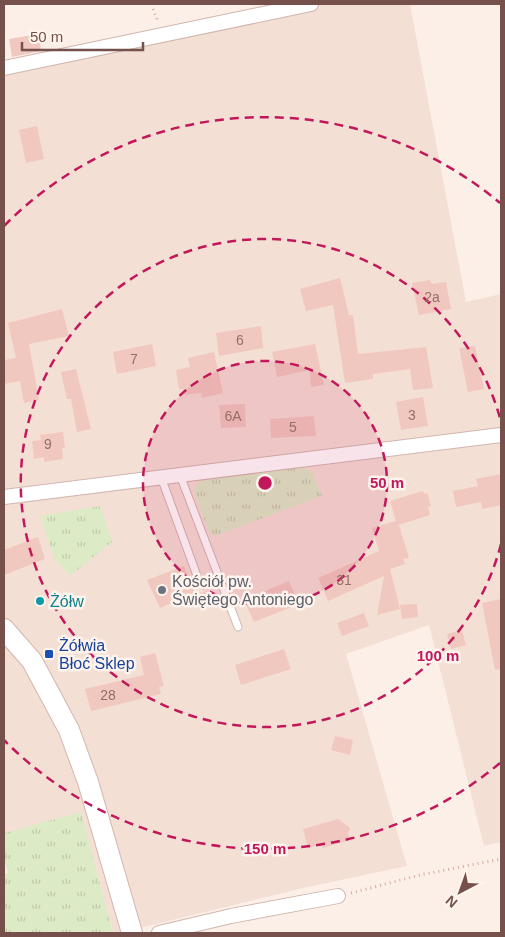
<svg xmlns="http://www.w3.org/2000/svg" width="505" height="937" font-family="Helvetica,sans-serif">
  <style>
    .residential { fill: #f4dfd5 }
    .grass { fill: url(#grass-tufts) }
    .building { fill: #f1c8bf }
    .lines { fill: none; stroke-linecap: round; stroke-linejoin: round }
    .lane-casing { stroke: #d0b7af; stroke-width: 9 }
    .street-casing { stroke: #d0b7af; stroke-width: 16 }
    .secondary-casing { stroke: #d3b6ad; stroke-width: 22 }
    .path { stroke: #d7aba1; stroke-width: 3; stroke-dasharray: 1 4; stroke-linecap: butt }
    .lane { stroke: #fff; stroke-width: 7 }
    .street { stroke: #fff; stroke-width: 14 }
    .secondary { stroke: #fff; stroke-width: 20 }
    .ring { fill: none; stroke: #c2185b; stroke-width: 2.5; stroke-dasharray: 9 6 }
    .worship-dot { fill: #6b7280; stroke: #fff4ed; stroke-width: 2 }
    .culture-dot { fill: #0f9aa8; stroke: #fff4ed; stroke-width: 2 }
    .transit-dot { fill: #1a4fb4; stroke: #fff4ed; stroke-width: 2 }
    .labels { text-anchor: middle; stroke-width: 5; stroke-linejoin: round; paint-order: stroke }
    .number-label { font-size: 14px; fill: #956f68 }
    .worship-label { font-size: 16px; fill: #5b616d; stroke: #fff4ed; text-anchor: start }
    .culture-label { font-size: 16px; fill: #0d838f; stroke: #fff4ed; text-anchor: start }
    .transit-label { font-size: 16px; fill: #164399; stroke: #fff4ed; text-anchor: start }
    .centre { fill: #c2185b; stroke: #fff4ed; stroke-width: 2.5 }
    .ring-label { font-size: 15px; text-anchor: middle; font-weight: bold; fill: #c2185b; stroke: #fff4ed; stroke-width: 5; stroke-linejoin: round; paint-order: stroke }
  </style>
  <defs>
    <pattern id="grass-tufts" width="24" height="20" patternUnits="userSpaceOnUse" patternTransform="scale(1.25)"><rect width="24" height="20" fill="#dceac5"/><path d="M3 7l-1-3M5 7V3M7 7l1-3M15 17l-1-3M17 17v-4M19 17l1-3" fill="none" stroke="#c0caab"/></pattern>
  </defs>
  <rect width="100%" height="100%" fill="#fcefe7"/>
  <polygon class="residential" points="272,4 410,4 466,302 501,294 501,842 484,846 429,625 346,654 407,866 303,888 120,933 113,933 81,813 4,833 4,61"/>
  <g class="grass">
    <polygon points="302,467 312,472 322,496 214,536 209,532 193,490 200,481"/>
    <polygon points="100,506 112,542 70,576 55,560 40,516"/>
    <polygon points="81,812 113,933 4,933 4,874 8,873 4,860 4,833"/>
  </g>
  <g class="building">
    <polygon points="39,34 41,51 12,57 9,39"/>
    <polygon points="37,126 44,159 26,163 19,130"/>
    <polygon points="340,278 349,315 353,315 358,354 426,347 433,388 413,390 410,369 373,374 373,379 345,383 333,305 306,311 300,289"/>
    <polygon points="430,280 432,284 446,282 451,309 419,315 412,283"/>
    <polygon points="62,309 69,336 29,344 39,400 24,403 20,381 4,384 4,360 16,358 8,323"/>
    <polygon points="261,326 263,348 219,356 216,333"/>
    <polygon points="152,344 156,366 117,374 113,352"/>
    <polygon points="315,344 324,385 311,387 310,370 277,377 272,352"/>
    <polygon points="475,346 484,389 468,392 459,348"/>
    <polygon points="214,352 223,393 202,398 201,393 184,395 183,389 179,389 176,370 190,367 188,358"/>
    <polygon points="76,369 91,429 77,432 71,399 67,399 61,372"/>
    <polygon points="423,397 428,426 401,430 396,402"/>
    <polygon points="245,404 246,427 221,428 219,405"/>
    <polygon points="314,416 316,436 271,438 270,419"/>
    <polygon points="63,432 65,448 62,448 63,459 44,462 44,457 34,459 32,441 41,440 40,435"/>
    <polygon points="501,474 501,505 482,509 481,502 456,507 453,491 478,486 476,479"/>
    <polygon points="423,491 424,494 427,493 431,506 428,507 430,515 399,525 409,558 403,559 405,564 390,569 400,609 377,615 384,576 328,601 318,578 379,551 372,528 396,521 390,501"/>
    <polygon points="38,537 45,559 4,575 4,550"/>
    <polygon points="184,566 195,593 160,608 147,580"/>
    <polygon points="289,581 299,604 254,622 244,600"/>
    <polygon points="207,590 212,604 200,609 195,595"/>
    <polygon points="501,599 501,669 495,670 482,603"/>
    <polygon points="417,604 418,617 402,619 400,605"/>
    <polygon points="364,613 369,626 342,636 337,623"/>
    <polygon points="462,630 466,645 451,649 447,634"/>
    <polygon points="284,649 291,669 241,685 235,665"/>
    <polygon points="155,653 164,686 159,687 161,694 91,711 85,689 144,675 140,657"/>
    <polygon points="335,736 353,740 350,755 331,750"/>
    <polygon points="338,819 350,828 348,833 350,840 323,848 322,844 308,848 303,829"/>
  </g>
  <g class="lines">
    <g class="lane-casing">
      <g id="lane">
        <polyline points="180,475 238,627"/>
        <polyline points="161,477 196,573"/>
      </g>
    </g>
    <g class="street-casing">
      <g id="street">
        <polyline points="4,68 311,4"/>
        <polyline points="4,497 501,435"/>
        <polyline points="159,933 231,916 338,896"/>
      </g>
    </g>
    <g class="secondary-casing">
      <polyline id="secondary" points="4,629 32,661 69,730 88,782 132,933"/>
    </g>
    <g class="path">
      <polyline points="153,4 153,9 158,22"/>
      <polyline points="351,893 420,875 501,859"/>
    </g>
    <use href="#lane" class="lane"/>
    <use href="#street" class="street"/>
    <use href="#secondary" class="secondary"/>
  </g>
  <circle cx="265" cy="483" r="122" fill="#c2185b" fill-opacity=".12"/>
  <g class="ring">
    <circle cx="265" cy="483" r="122"/>
    <path d="M501 544A244 244 0 1 1 501 422"/>
    <path d="M500 763A366 366 0 0 1 4 740M4 226A366 366 0 0 1 500 203"/>
  </g>
  <circle class="worship-dot" cx="162" cy="590" r="5"/>
  <circle class="culture-dot" cx="40" cy="601" r="5"/>
  <rect class="transit-dot" x="44" y="649" width="10" height="10" rx="2.5"/>
  <g class="labels">
    <g class="number-label">
      <text x="432" y="302">2a</text>
      <text x="240" y="345">6</text>
      <text x="134" y="364">7</text>
      <text x="412" y="420">3</text>
      <text x="233" y="421">6A</text>
      <text x="293" y="432">5</text>
      <text x="48" y="449">9</text>
      <text x="344" y="585">31</text>
      <text x="108" y="700">28</text>
    </g>
    <g class="worship-label">
      <text x="172" y="587">Kościół pw.<tspan x="172" dy="18">Świętego Antoniego</tspan></text>
    </g>
    <g class="culture-label">
      <text x="50" y="607">Żółw</text>
    </g>
    <g class="transit-label">
      <text x="59" y="651">Żółwia<tspan x="59" dy="18">Błoć Sklep</tspan></text>
    </g>
  </g>
  <circle cx="265" cy="483" r="8" class="centre"/>
  <g class="ring-label">
    <text x="387" y="488">50 m</text>
    <text x="438" y="661">100 m</text>
    <text x="265" y="854">150 m</text>
  </g>
  <rect width="505" height="937" fill="none" stroke="#76514b" stroke-width="10"/>
  <g transform="translate(460 892) rotate(221)" stroke="#fff4ed" stroke-width="4" paint-order="stroke">
  <path d="M0-4L9 19L0 12L-9 19Z" fill="#76514b"/>
  <text y="-8" font-size="14" font-weight="bold" text-anchor="middle" fill="#76514b">N</text>
  </g>
  <path d="M22 42v8h121v-8" fill="none" stroke="#76514b" stroke-width="2.5"/>
  <text x="30" y="42" font-size="15" fill="#76514b" stroke="#fff4ed" stroke-width="4" paint-order="stroke">50 m</text>
</svg>
